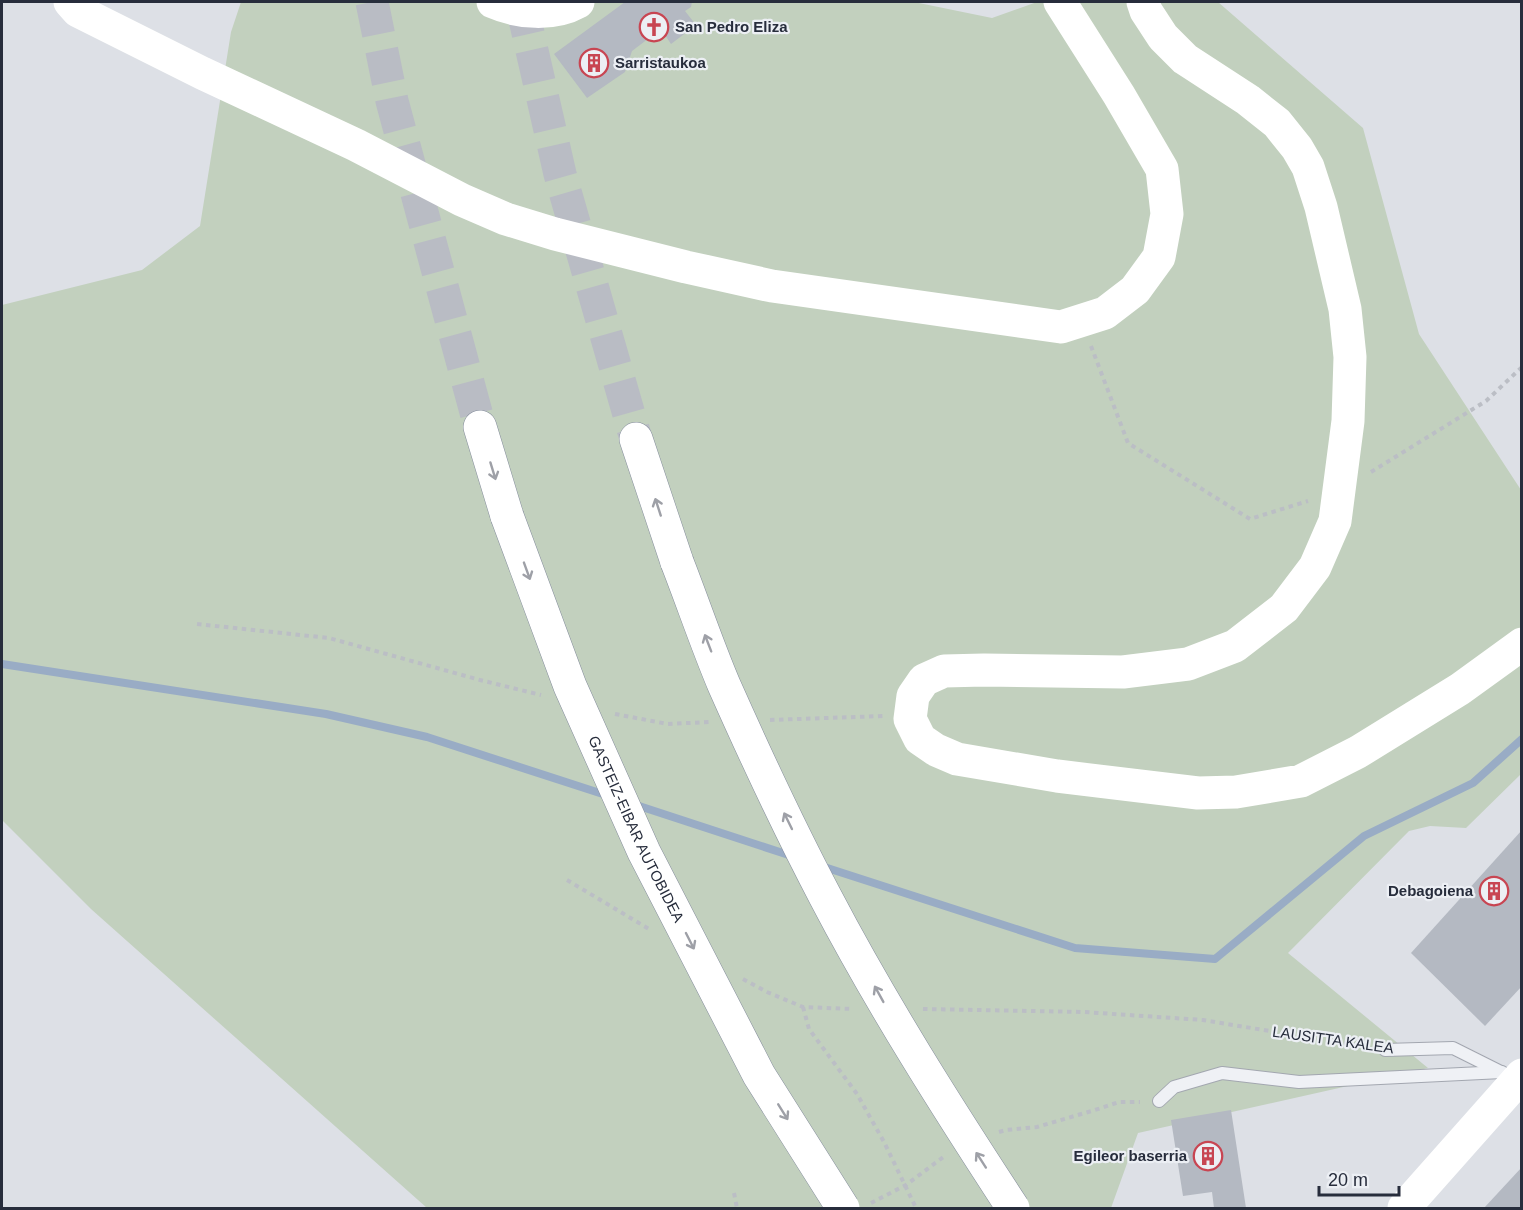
<svg xmlns="http://www.w3.org/2000/svg" width="1523" height="1210" font-family="Helvetica,sans-serif">
  <style>
    .green { fill: #c2d0be }
    .lines { fill: none; stroke-linecap: round; stroke-linejoin: round }
    .stream { stroke: #99acc5; stroke-width: 8 }
    .building { fill: #b4b9c2 }
    .highway-tunnel { stroke: #b9bcc4; stroke-width: 33; stroke-dasharray: 33 16; stroke-linecap: butt }
    .lane-casing { stroke: #a3a7b0; stroke-width: 14 }
    .highway-casing { stroke: #858d9c; stroke-width: 34 }
    .path { stroke: #bbbec5; stroke-width: 4; stroke-dasharray: 4.5 4.5; stroke-linecap: butt }
    .lane { stroke: #eff1f5; stroke-width: 12 }
    .secondary { stroke: #fff; stroke-width: 33 }
    .highway { stroke: #fff; stroke-width: 33 }
    .highway-bridge-casing { stroke: #858d9c; stroke-width: 34; stroke-linecap: butt }
    .highway-bridge { stroke: #fff; stroke-width: 33 }
    .oneway { stroke: #9ea0a7 }
    .labels { text-anchor: middle; stroke-width: 4.5; stroke-linejoin: round; paint-order: stroke }
    .poi-label { font-size: 15px; font-weight: bold; fill: #272d3c; stroke: #eceff4; text-anchor: start }
    .street-label { font-size: 15px; fill: #272d3c; stroke: #eceff4 }
  </style>
  <rect width="100%" height="100%" fill="#dde0e6"/>
  <polygon class="green" points="241,2 914,2 992,18 1037,2 1218,2 1363,128 1419,334 1521,490 1521,774 1466,828 1430,826 1409,831 1288,953 1428,1068 1138,1133 1111,1208 427,1208 91,909 2,820 2,305 142,270 200,226 231,32"/>
  <g class="lines">
    <g class="stream">
      <polyline points="2,664 326,714 427,737 609,796"/>
      <polyline points="633,804 795,857"/>
      <polyline points="818,865 1075,948 1215,959 1364,836 1473,783 1522,739"/>
    </g>
  </g>
  <g class="building">
    <polygon points="625,2 692,2 691,7 685,11 696,25 671,44 661,29 632,51 625,72 587,98 554,54"/>
    <polygon points="1522,830 1522,986 1485,1026 1411,953"/>
    <polygon points="1231,1110 1246,1208 1214,1208 1212,1192 1183,1196 1171,1120"/>
    <polygon points="1522,1167 1522,1208 1484,1208"/>
  </g>
  <g class="lines">
    <g class="highway-tunnel">
      <polyline points="372,2 392,101 480,427"/>
      <polyline points="521,2 560,174 636,439"/>
    </g>
    <g class="lane-casing">
      <g id="lane">
        <polyline points="1385,1050 1453,1048 1501,1072"/>
        <polyline points="1159,1101 1174,1087 1222,1073 1299,1082 1502,1072"/>
      </g>
    </g>
    <g class="highway-casing">
      <g id="highway">
        <polyline points="480,427 507,516"/>
        <polyline points="636,439 677,562"/>
      </g>
    </g>
    <g class="path">
      <polyline points="1091,346 1128,443 1250,519 1308,501"/>
      <polyline points="1371,472 1486,401 1522,367"/>
      <polyline points="197,624 329,638 480,680 541,695"/>
      <polyline points="615,714 668,724 709,722"/>
      <polyline points="770,720 883,716"/>
      <polyline points="567,880 649,929"/>
      <polyline points="743,979 767,992 803,1007 853,1009"/>
      <polyline points="803,1007 809,1029 857,1094 884,1142 916,1208"/>
      <polyline points="923,1009 1084,1012 1203,1020 1366,1047"/>
      <polyline points="999,1132 1006,1130 1037,1127 1095,1110 1119,1102 1140,1102"/>
      <polyline points="734,1193 737,1208"/>
      <polyline points="871,1203 906,1185 946,1155"/>
    </g>
    <use href="#lane" class="lane"/>
    <g class="secondary">
      <polyline points="70,2 78,11 202,73 356,145 462,200 506,219 555,234 686,267 772,286 1061,327 1105,313 1135,290 1159,257 1167,214 1162,169 1119,95 1060,2"/>
      <path d="M 493,2 C 518,13 553,16 578,2"/>
      <polyline points="1143,2 1146,11 1163,37 1185,59 1248,100 1277,123 1297,148 1308,167 1321,207 1345,309 1350,357 1348,421 1335,521 1315,567 1284,608 1235,646 1188,664 1123,672 984,670 944,671 924,680 913,696 910,719 920,739 936,750 957,759 1057,776 1198,793 1236,792 1301,781 1358,752 1460,689 1522,644"/>
      <polyline points="1404,1208 1522,1075"/>
    </g>
    <use href="#highway" class="highway"/>
    <g class="highway-bridge-casing">
      <g id="highway-bridge">
        <path id="s1" d="M 507,516 L 570,686 L 644,852 L 759,1075 L 843,1208"/>
        <path d="M 677,562 C 693,603 707,645 724,685 C 756,757 789,828 826,898 C 882,1005 947,1107 1013,1208"/>
      </g>
    </g>
    <use href="#highway-bridge" class="highway-bridge"/>
  </g>
  <defs><path id="oneway-shaft" d="M-6 0H5M1.5-3L5.5 0L1.5 3" fill="none" stroke-width="1.6" stroke-linecap="round" stroke-linejoin="round" transform="scale(1.5)"/></defs>
  <g class="oneway">
    <use href="#oneway-shaft" transform="translate(493 471) rotate(73)"/>
    <use href="#oneway-shaft" transform="translate(658 507) rotate(-108)"/>
    <use href="#oneway-shaft" transform="translate(527 571) rotate(70)"/>
    <use href="#oneway-shaft" transform="translate(708 643) rotate(-111)"/>
    <use href="#oneway-shaft" transform="translate(788 821) rotate(-116)"/>
    <use href="#oneway-shaft" transform="translate(690 941) rotate(63)"/>
    <use href="#oneway-shaft" transform="translate(879 994) rotate(-119)"/>
    <use href="#oneway-shaft" transform="translate(783 1112) rotate(58)"/>
    <use href="#oneway-shaft" transform="translate(981 1160) rotate(-123)"/>
  </g>
  <defs>
    <g id="church-ring" transform="scale(1.5)"><circle r="9.5" fill="#eceff4" stroke="#c84552" stroke-width="1.5"/><path d="M-1.2-6h2.4v3.5h3.3v2.4h-3.3V6h-2.4V-.1h-3.3v-2.4h3.3Z" fill="#c84552"/></g>
    <g id="building-ring" transform="scale(1.5)"><circle r="9.5" fill="#eceff4" stroke="#c84552" stroke-width="1.5"/><path d="M-4-6H4V6H1V3H-1V6H-4ZM-2.5-4.3h1.7v1.8h-1.7ZM.8-4.3h1.7v1.8H.8ZM-2.5-1h1.7V.8h-1.7ZM.8-1h1.7V.8H.8Z" fill="#c84552"/></g>
  </defs>
  <g fill-rule="evenodd">
    <use href="#church-ring" x="654" y="27"/>
    <use href="#building-ring" x="594" y="63"/>
    <use href="#building-ring" x="1494" y="891"/>
    <use href="#building-ring" x="1208" y="1156"/>
  </g>
  <g class="labels">
    <g class="poi-label">
      <text x="675" y="32">San Pedro Eliza</text>
      <text x="615" y="68">Sarristaukoa</text>
      <text x="1473" y="896" text-anchor="end">Debagoiena</text>
      <text x="1187" y="1161" text-anchor="end">Egileor baserria</text>
    </g>
    <g class="street-label">
      <text dy="5" stroke="none"><textPath href="#s1" startOffset="339">GASTEIZ-EIBAR AUTOBIDEA</textPath></text>
      <text transform="translate(1333 1040) rotate(8)" y="5">LAUSITTA KALEA</text>
    </g>
  </g>
  <rect width="1523" height="1210" fill="none" stroke="#272d3c" stroke-width="6"/>
  <path d="M1319 1186v9h80v-9" fill="none" stroke="#272d3c" stroke-width="3"/>
  <text x="1328" y="1186" font-size="18" fill="#272d3c" stroke="#eceff4" stroke-width="4.5" paint-order="stroke">20 m</text>
</svg>
